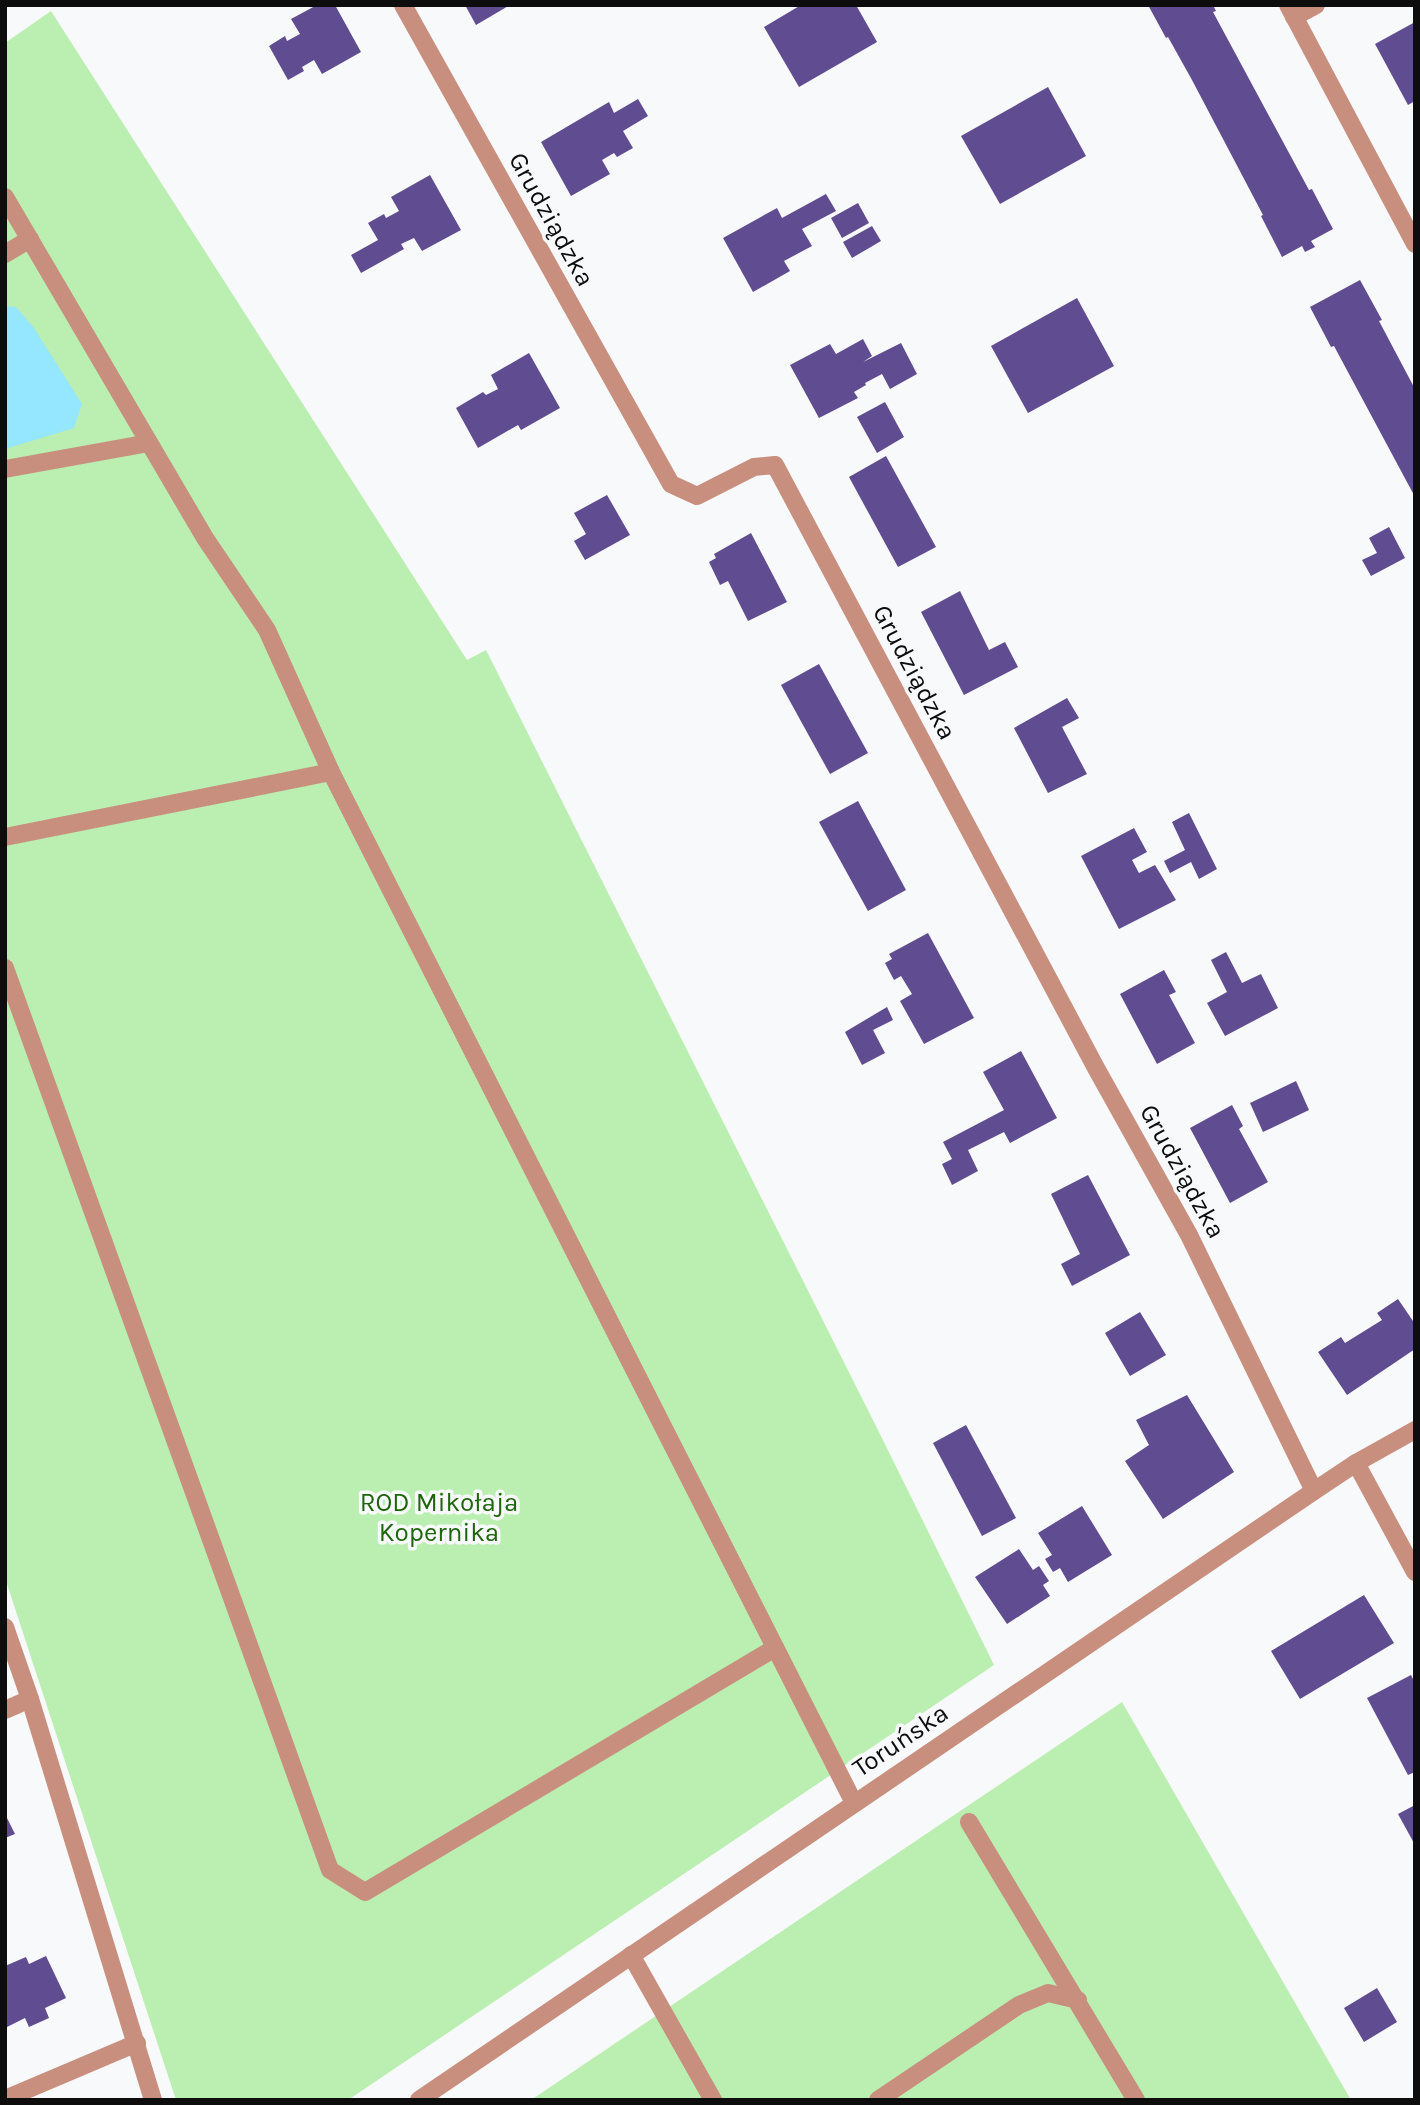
<svg xmlns="http://www.w3.org/2000/svg" width="1420" height="2105" font-family="Karla,sans-serif">
  <style>
    .green { fill: #bbeeb1 }
    .water { fill: #95e6ff }
    .building { fill: #604c90 }
    .lines { fill: none; stroke-linecap: round; stroke-linejoin: round }
    .service { stroke: #c98f7e; stroke-width: 18 }
    .minor { stroke: #c98f7e; stroke-width: 18 }
    .labels { text-anchor: middle; stroke-width: 7; stroke-linejoin: round; paint-order: stroke }
    .street-label { font-size: 26px; fill: #0d0d0e; stroke: #f8f9fb }
    .park-label { font-size: 26px; fill: #1e660c; stroke: #f8f9fb }
  </style>
  <rect width="100%" height="100%" fill="#f8f9fb"/>
  <g class="green">
    <polygon points="51,11 467,660 486,650 877,1428 994,1665 348,2100 176,2100 5,1578 5,43"/>
    <polygon points="1122,1702 1351,2100 531,2100"/>
  </g>
  <polygon class="water" points="5,306 16,307 34,328 82,404 74,428 5,449"/>
  <g class="building">
    <polygon points="317,5 335,5 361,52 322,74 314,60 302,67 304,71 288,80 269,46 285,36 287,41 300,34 291,19"/>
    <polygon points="465,5 510,5 476,25"/>
    <polygon points="801,5 856,5 877,42 799,87 764,27"/>
    <polygon points="1148,5 1213,5 1216,11 1213,12 1309,190 1312,189 1333,229 1311,241 1315,247 1305,252 1302,246 1282,257 1261,216 1263,215 1192,80 1168,37 1166,38"/>
    <polygon points="1415,22 1415,101 1408,105 1375,44"/>
    <polygon points="1048,87 1086,156 1000,204 961,136"/>
    <polygon points="638,99 648,116 623,131 633,148 617,157 614,153 602,160 610,174 571,196 541,142 609,102 614,113"/>
    <polygon points="430,175 461,230 422,251 414,238 401,244 404,249 361,273 351,255 378,240 368,223 384,214 386,218 399,211 391,197"/>
    <polygon points="826,194 836,211 802,229 812,246 784,261 790,271 753,292 723,238 777,208 782,218"/>
    <polygon points="858,203 869,223 842,238 831,218"/>
    <polygon points="872,226 881,241 852,258 843,242"/>
    <polygon points="1360,280 1382,320 1379,321 1415,389 1415,497 1334,346 1331,347 1310,307"/>
    <polygon points="1077,298 1114,366 1028,413 991,346"/>
    <polygon points="863,339 872,356 863,362 901,343 917,374 890,389 882,374 865,383 866,385 854,392 858,398 819,418 790,365 830,344 836,354"/>
    <polygon points="529,353 560,408 521,430 518,425 478,448 456,408 483,392 486,395 498,389 491,375"/>
    <polygon points="885,402 904,437 877,453 857,417"/>
    <polygon points="886,456 936,547 898,567 849,477"/>
    <polygon points="607,495 630,535 585,560 574,541 586,534 574,513"/>
    <polygon points="1389,527 1405,558 1371,576 1362,560 1377,553 1369,538"/>
    <polygon points="751,533 787,602 748,621 728,581 720,585 709,562 716,558 714,554"/>
    <polygon points="960,591 989,650 1005,642 1018,667 964,695 921,612"/>
    <polygon points="819,664 868,753 830,774 781,685"/>
    <polygon points="1067,698 1079,718 1062,727 1087,774 1048,793 1014,728"/>
    <polygon points="858,801 906,890 868,911 819,822"/>
    <polygon points="1189,813 1217,869 1199,879 1191,862 1170,873 1164,861 1185,850 1172,822"/>
    <polygon points="1134,828 1147,852 1132,860 1139,873 1155,865 1176,900 1119,929 1081,856"/>
    <polygon points="928,933 974,1018 924,1044 900,1001 912,994 901,976 894,980 885,963 892,959 889,954"/>
    <polygon points="1226,952 1242,983 1261,974 1278,1008 1225,1036 1207,1003 1227,992 1211,960"/>
    <polygon points="1164,970 1176,992 1169,995 1195,1043 1157,1064 1120,994"/>
    <polygon points="887,1007 893,1020 873,1030 885,1053 862,1065 845,1032"/>
    <polygon points="1021,1051 1057,1118 1010,1143 1004,1132 968,1150 978,1171 952,1185 942,1164 952,1159 943,1142 1004,1110 983,1072"/>
    <polygon points="1296,1081 1309,1110 1263,1132 1250,1103"/>
    <polygon points="1232,1105 1243,1126 1239,1129 1268,1182 1230,1203 1190,1128"/>
    <polygon points="1088,1175 1130,1255 1072,1286 1061,1264 1080,1254 1051,1194"/>
    <polygon points="1398,1299 1415,1324 1415,1349 1347,1395 1318,1352 1341,1337 1345,1343 1382,1320 1377,1313"/>
    <polygon points="1140,1312 1166,1355 1130,1376 1105,1333"/>
    <polygon points="1187,1395 1234,1472 1163,1519 1125,1461 1149,1445 1136,1420"/>
    <polygon points="966,1425 1016,1518 982,1536 933,1443"/>
    <polygon points="1082,1506 1112,1555 1068,1582 1060,1568 1053,1572 1045,1559 1052,1555 1038,1533"/>
    <polygon points="1019,1549 1033,1570 1039,1566 1049,1581 1043,1585 1050,1596 1007,1624 975,1577"/>
    <polygon points="1364,1595 1394,1643 1300,1699 1271,1651"/>
    <polygon points="1411,1675 1415,1683 1415,1772 1408,1775 1367,1698"/>
    <polygon points="1415,1805 1415,1845 1398,1814"/>
    <polygon points="5,1814 15,1834 5,1838"/>
    <polygon points="46,1956 66,1998 45,2008 49,2018 29,2027 25,2018 5,2028 5,1966 26,1957 29,1964"/>
    <polygon points="1377,1988 1397,2022 1364,2042 1344,2008"/>
  </g>
  <g class="lines">
    <g class="service">
      <polyline points="5,197 205,538 267,630 331,772 854,1803"/>
      <polyline points="5,254 30,239"/>
      <polyline points="5,469 149,443"/>
      <polyline points="5,837 331,772"/>
      <polyline points="5,968 330,1870 365,1892 775,1648"/>
      <polyline points="969,1822 1136,2100"/>
      <polyline points="631,1955 713,2100"/>
      <polyline points="878,2100 1019,2005 1048,1993 1078,2000"/>
    </g>
    <g class="minor">
      <polyline points="403,5 671,484 697,496 754,467 775,465 1096,1068 1189,1235 1314,1491"/>
      <polyline points="1288,5 1415,244"/>
      <polyline points="1294,17 1316,5"/>
      <polyline points="1356,1463 1415,1572"/>
      <polyline points="5,1627 30,1699 153,2100"/>
      <polyline points="5,1710 30,1699"/>
      <polyline points="5,2099 137,2043"/>
      <polyline points="419,2100 1314,1491 1356,1463 1415,1430"/>
    </g>
  </g>
  <g class="labels">
    <g class="street-label">
      <text transform="translate(552 219) rotate(61)" y="9">Grudziądzka</text>
      <text transform="translate(915 672) rotate(62)" y="9">Grudziądzka</text>
      <text transform="translate(1183 1171) rotate(61)" y="9">Grudziądzka</text>
      <text transform="translate(900 1740) rotate(-34)" y="9">Toruńska</text>
    </g>
    <g class="park-label">
      <text x="439" y="1511">ROD Mikołaja<tspan x="439" dy="30">Kopernika</tspan></text>
    </g>
  </g>
  <rect width="1420" height="2105" fill="none" stroke="#0d0d0e" stroke-width="14"/>
</svg>
